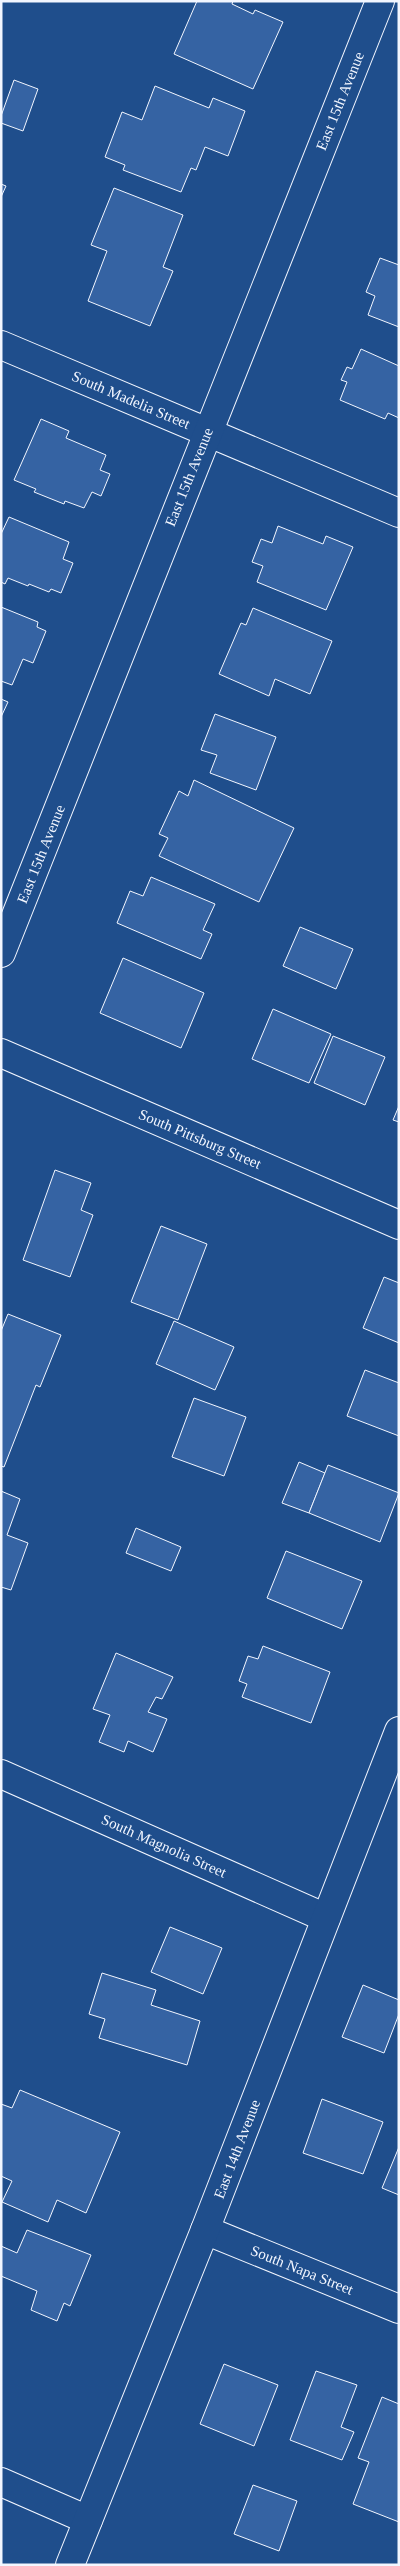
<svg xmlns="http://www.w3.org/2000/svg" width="400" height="2566" font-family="Georgia,serif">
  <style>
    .building { fill: #3563a3; stroke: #f2f6ff }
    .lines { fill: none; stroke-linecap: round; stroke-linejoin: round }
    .minor-casing { stroke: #f2f6ff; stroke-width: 30 }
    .minor { stroke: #1f4e8c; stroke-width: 28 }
    .labels { text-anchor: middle; stroke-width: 4; stroke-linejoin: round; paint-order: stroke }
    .street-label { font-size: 15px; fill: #f2f6ff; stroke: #1f4e8c }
  </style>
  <rect width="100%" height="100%" fill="#1f4e8c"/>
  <g class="building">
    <polygon points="197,1 233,1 232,4 253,14 255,10 283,22 253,89 174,54"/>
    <polygon points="14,80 38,89 23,131 1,123 1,116"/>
    <polygon points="155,86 209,108 213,98 245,111 228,156 205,147 196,170 191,168 181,192 123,170 125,165 105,157 122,112 142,120"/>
    <polygon points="1,184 6,186 1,197"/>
    <polygon points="114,188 183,215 163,267 173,271 150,326 88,301 107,251 91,245"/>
    <polygon points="380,258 399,265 399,327 368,315 375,296 366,292"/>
    <polygon points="361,349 399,366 399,418 388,413 385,419 340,400 347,382 341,380 347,367 352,369"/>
    <polygon points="41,419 69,431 66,438 106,455 100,470 110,474 101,496 92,492 84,508 65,501 64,504 34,492 36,489 14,480"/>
    <polygon points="9,517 69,542 63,559 73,563 61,593 51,589 49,592 29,584 28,586 8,578 5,584 1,582 1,534"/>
    <polygon points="278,526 323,544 326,536 353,547 326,610 257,582 263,566 252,562 261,539 272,543"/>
    <polygon points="1,607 38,622 37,627 46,631 33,663 23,659 12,685 1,681"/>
    <polygon points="253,608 332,641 310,694 275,679 269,696 219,674 241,623 246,625"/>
    <polygon points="1,699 8,702 1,717"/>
    <polygon points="215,714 276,737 256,790 210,773 217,755 201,750"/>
    <polygon points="194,780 294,828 259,902 159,856 168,838 159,834 179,791 188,796"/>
    <polygon points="151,877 215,904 203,930 212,934 201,959 117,923 130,891 143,896"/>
    <polygon points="300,927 353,949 336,989 283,966"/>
    <polygon points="123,958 204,993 181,1048 100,1013"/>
    <polygon points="273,1009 331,1034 309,1083 252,1059"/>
    <polygon points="333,1036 385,1057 365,1105 314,1083"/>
    <polygon points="399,1106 399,1122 393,1120"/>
    <polygon points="55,1170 91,1183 81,1210 93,1215 70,1277 23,1260"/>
    <polygon points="161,1226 207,1244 178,1320 131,1302"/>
    <polygon points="384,1277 399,1283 399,1343 363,1328"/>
    <polygon points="8,1314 61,1335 40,1387 36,1385 4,1467 1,1466 1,1331"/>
    <polygon points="174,1321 234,1347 215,1390 156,1364"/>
    <polygon points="365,1370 399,1383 399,1436 347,1416"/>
    <polygon points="194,1398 246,1417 224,1476 172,1457"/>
    <polygon points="299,1462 325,1473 309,1513 282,1503"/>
    <polygon points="328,1465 399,1493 380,1542 309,1513"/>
    <polygon points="1,1491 20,1499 7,1535 28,1543 11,1590 1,1587"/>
    <polygon points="136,1528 181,1547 171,1571 126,1553"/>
    <polygon points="286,1551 362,1581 342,1629 267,1598"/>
    <polygon points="263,1646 330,1672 311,1723 242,1697 247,1684 239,1681 248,1656 258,1659"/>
    <polygon points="116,1653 173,1677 162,1699 156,1697 148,1712 167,1719 153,1752 128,1741 124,1752 99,1742 110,1715 93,1709"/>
    <polygon points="170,1927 222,1948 203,1994 151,1972"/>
    <polygon points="102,1973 156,1990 151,2005 200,2021 187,2065 99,2038 105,2019 89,2014"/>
    <polygon points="363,1985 399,2000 399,2014 384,2053 342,2037"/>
    <polygon points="20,2090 120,2132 86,2213 57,2200 48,2222 2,2202 12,2181 1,2176 1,2104 12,2108"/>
    <polygon points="322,2099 383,2122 363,2174 303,2153"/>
    <polygon points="399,2147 399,2195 382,2188"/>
    <polygon points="27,2230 91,2255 70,2306 64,2303 57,2321 31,2310 37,2291 1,2276 1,2246 17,2253"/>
    <polygon points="224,2364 278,2385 254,2446 200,2424"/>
    <polygon points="316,2371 357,2385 341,2427 354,2432 342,2460 290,2440"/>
    <polygon points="382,2397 399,2404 399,2522 353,2504 369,2462 358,2458"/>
    <polygon points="253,2485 297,2501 279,2551 234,2534"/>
  </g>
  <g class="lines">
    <g class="minor-casing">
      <g id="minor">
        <polyline points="1,345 399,513"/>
        <polyline points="1,953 380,1"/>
        <polyline points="1,1053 399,1225"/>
        <polyline points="1,1774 326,1918"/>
        <polyline points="205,2230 399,2309"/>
        <polyline points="1,2482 88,2520"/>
        <polyline points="70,2565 205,2230 399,1731"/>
      </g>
    </g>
    <use href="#minor" class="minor"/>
  </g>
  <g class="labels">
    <g class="street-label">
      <text transform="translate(340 101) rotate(-68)" y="5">East 15th Avenue</text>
      <text transform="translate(131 400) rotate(23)" y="5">South Madelia Street</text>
      <text transform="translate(189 477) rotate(-68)" y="5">East 15th Avenue</text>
      <text transform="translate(41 854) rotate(-68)" y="5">East 15th Avenue</text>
      <text transform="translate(200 1139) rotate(23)" y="5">South Pittsburg Street</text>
      <text transform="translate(164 1846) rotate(24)" y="5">South Magnolia Street</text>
      <text transform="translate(237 2149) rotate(-69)" y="5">East 14th Avenue</text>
      <text transform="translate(302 2270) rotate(22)" y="5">South Napa Street</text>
    </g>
  </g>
  <rect width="400" height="2566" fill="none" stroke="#f2f6ff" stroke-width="5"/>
</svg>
